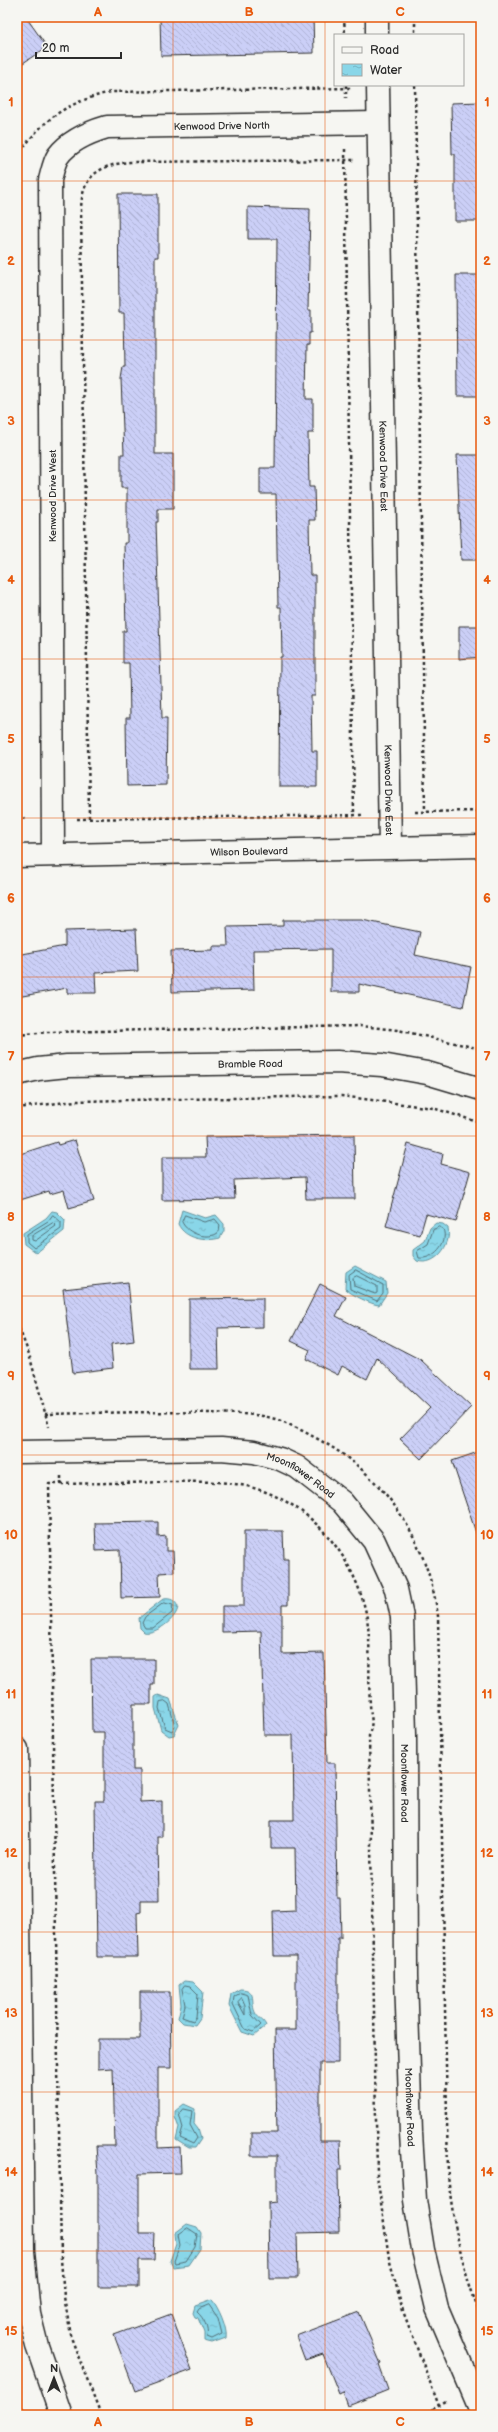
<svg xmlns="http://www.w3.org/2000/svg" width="498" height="2432" font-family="'Balsamiq Sans',sans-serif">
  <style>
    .water { fill: url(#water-ripples); stroke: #63929c }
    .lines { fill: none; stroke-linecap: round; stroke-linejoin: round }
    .shore { stroke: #516f77; stroke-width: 1 }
    .building { fill: url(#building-back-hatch); stroke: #2b2b2b }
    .street-casing { stroke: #2b2b2b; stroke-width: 25 }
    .path { stroke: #2b2b2b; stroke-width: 2.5; stroke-dasharray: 3 3; stroke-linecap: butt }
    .street { stroke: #f6f6f2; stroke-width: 22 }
    .grid { fill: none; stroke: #e8590c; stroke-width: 1; stroke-opacity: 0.55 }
    .labels { text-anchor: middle; stroke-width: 4; stroke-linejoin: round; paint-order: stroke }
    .street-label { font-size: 10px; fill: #2b2b2b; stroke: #f6f6f2 }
    .neatline { fill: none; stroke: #e8590c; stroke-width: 1.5 }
    .grid-label { font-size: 13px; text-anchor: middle; font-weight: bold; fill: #e8590c }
  </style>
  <defs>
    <pattern id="water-ripples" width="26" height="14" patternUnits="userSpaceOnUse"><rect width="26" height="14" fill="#89d6e8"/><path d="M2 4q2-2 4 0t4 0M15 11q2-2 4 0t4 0" fill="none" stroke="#76b8c7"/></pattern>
    <pattern id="building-back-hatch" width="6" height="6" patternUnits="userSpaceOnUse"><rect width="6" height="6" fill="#cbcff7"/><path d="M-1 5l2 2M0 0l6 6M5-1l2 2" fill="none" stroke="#aeb2d4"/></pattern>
  </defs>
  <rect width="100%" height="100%" fill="#f6f6f2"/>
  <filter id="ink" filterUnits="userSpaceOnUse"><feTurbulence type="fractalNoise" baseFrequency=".025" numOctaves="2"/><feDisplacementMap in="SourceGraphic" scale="8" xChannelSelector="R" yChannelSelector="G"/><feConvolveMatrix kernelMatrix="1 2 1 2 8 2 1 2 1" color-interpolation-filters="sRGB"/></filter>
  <g filter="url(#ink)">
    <g class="water">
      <path d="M 182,1210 L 205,1218 L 216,1215 L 224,1224 L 224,1231 L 220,1238 C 205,1242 185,1239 178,1224 Z"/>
      <polygon points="52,1211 57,1212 65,1220 64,1231 36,1253 24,1244 23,1233 46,1218"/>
      <path d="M 436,1223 L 443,1224 L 448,1228 C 452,1245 435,1267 417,1261 L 413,1256 L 413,1250 L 425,1241 L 430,1228 Z"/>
      <path d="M 355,1266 L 386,1282 L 387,1293 L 379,1305 C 373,1305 349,1294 345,1288 L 346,1272 Z"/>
      <path d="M 163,1599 C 171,1598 175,1600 178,1607 C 177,1619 155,1635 144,1632 L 140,1628 L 139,1618 Z"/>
      <polygon points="158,1695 170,1699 179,1725 174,1735 169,1736 161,1730 155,1708 155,1697"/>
      <polygon points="184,1981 193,1982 203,1992 200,2018 195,2025 183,2023 178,2018 181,2005 179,1985"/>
      <path d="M 240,1989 C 259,1989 249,2003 256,2014 C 259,2019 264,2020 266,2026 L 254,2036 L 242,2032 L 229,2006 L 231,1994 Z"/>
      <polygon points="184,2104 195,2109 194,2124 198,2129 201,2139 195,2148 189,2148 176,2140 179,2128 175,2117 175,2111"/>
      <polygon points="187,2224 197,2227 201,2233 200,2249 189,2265 173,2267 170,2261 176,2244 175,2233"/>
      <path d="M 212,2300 C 218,2306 228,2329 226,2338 L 212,2343 L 204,2341 L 204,2333 L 198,2318 L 195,2317 L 193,2313 L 195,2306 Z"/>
    </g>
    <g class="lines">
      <g class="shore">
        <polygon points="53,1215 61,1222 61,1229 34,1248 27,1242 27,1234 48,1221"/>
        <path d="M 185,1215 L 204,1222 L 215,1219 L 220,1225 L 219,1232 C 209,1241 187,1234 182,1222 Z"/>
        <polygon points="53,1223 56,1226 35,1241 32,1240 32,1236"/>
        <path d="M 439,1227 L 443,1229 C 449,1243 433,1260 419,1258 L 417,1251 L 428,1244 L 433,1230 Z"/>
        <polygon points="356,1270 383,1285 383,1293 377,1301 350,1289 349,1275"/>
        <polygon points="357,1276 377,1286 377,1293 375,1294 354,1286 353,1278"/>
        <polygon points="164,1603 173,1605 172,1613 153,1628 145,1628 142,1623 145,1617"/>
        <polygon points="165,1701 169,1704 175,1726 172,1731 165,1728 159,1708 160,1702"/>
        <polygon points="185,1985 190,1986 198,1994 196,2017 193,2021 182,2017 185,2005 182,1989"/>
        <polygon points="241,1993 248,1995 252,2015 261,2025 253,2032 245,2029 233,2004 234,1997"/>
        <polygon points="242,1998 245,2005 245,2015 238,2002"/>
        <polygon points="183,2109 192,2111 190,2125 197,2138 193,2144 180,2138 183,2128 179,2114"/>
        <polygon points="188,2228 197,2234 195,2247 186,2261 175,2263 174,2261 180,2245 178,2235"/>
        <path d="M 209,2305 L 218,2318 L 222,2334 L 212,2339 L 207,2337 C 209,2329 204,2318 197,2312 L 199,2309 Z"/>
      </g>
    </g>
    <g class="building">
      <polygon points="17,17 26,17 47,47 17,67"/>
      <polygon points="160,17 313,17 314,53 161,56"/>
      <polygon points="481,102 481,221 455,221 455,154 452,154 451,103"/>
      <polygon points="118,194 158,194 158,257 155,257 155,454 173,454 173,509 158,509 158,522 156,522 162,718 167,718 166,785 127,786 126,718 130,718 129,663 123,663 123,631 126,631 124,543 127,543 127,488 121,488 121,454 124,454 121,379 123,367 125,367 124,313 119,313"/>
      <polygon points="248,207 310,209 308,310 311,310 311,333 309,333 309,345 307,345 306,399 313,399 313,433 308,433 309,487 314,487 315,520 309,520 310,575 315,575 315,696 311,696 312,751 317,751 317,787 279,787 280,657 282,657 281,607 278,607 276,494 260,494 260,468 275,468 277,239 248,239"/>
      <polygon points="456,275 481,275 481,396 457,396"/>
      <polygon points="457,455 481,455 481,560 461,560"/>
      <polygon points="459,626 481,626 481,657 459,659"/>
      <polygon points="283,920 362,920 420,932 415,955 471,967 463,1007 359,984 359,992 331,992 331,949 253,950 254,990 172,992 171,951 213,950 213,946 228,946 227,927 283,926"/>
      <polygon points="136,929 138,971 95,973 96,993 67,993 67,988 17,997 17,955 65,946 65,931"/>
      <polygon points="354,1135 355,1199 306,1199 305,1177 234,1180 235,1199 162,1200 162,1157 206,1157 205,1137"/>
      <polygon points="75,1140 94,1201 69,1208 64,1190 50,1194 49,1191 17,1201 17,1155 57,1142 58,1145"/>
      <polygon points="408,1144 443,1154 441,1164 470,1172 456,1222 426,1214 420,1235 386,1226"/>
      <polygon points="128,1282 134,1341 111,1344 113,1368 73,1373 63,1289"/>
      <polygon points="320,1284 346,1297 336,1316 421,1360 471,1407 421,1459 400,1439 430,1408 377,1358 367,1379 342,1366 338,1375 306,1359 310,1350 291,1341"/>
      <polygon points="263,1298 263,1327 218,1328 219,1369 189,1369 189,1299"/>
      <polygon points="481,1451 481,1536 477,1536 452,1461"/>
      <polygon points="158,1522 158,1537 166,1536 166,1551 173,1551 174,1572 159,1573 160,1597 121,1598 120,1550 96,1551 95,1523"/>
      <polygon points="244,1531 283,1531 284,1559 288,1559 288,1605 282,1605 282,1654 324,1653 327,1763 335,1763 337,1898 340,1898 341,1938 338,1938 338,2063 320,2063 320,2141 340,2141 341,2170 338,2170 339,2232 297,2233 298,2278 269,2278 268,2203 277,2202 277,2156 251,2156 251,2133 277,2133 275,2030 296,2030 296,1956 274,1956 273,1911 296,1910 295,1848 271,1848 271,1820 294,1820 293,1735 264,1735 261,1631 222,1632 222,1606 244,1606"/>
      <polygon points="91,1659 154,1659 154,1685 151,1685 151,1704 133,1704 133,1770 140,1770 140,1802 162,1801 162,1837 158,1837 159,1900 141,1900 141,1912 137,1913 138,1957 97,1957 95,1801 104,1801 104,1732 92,1732"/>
      <polygon points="140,1992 170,1992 171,2068 158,2068 158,2148 180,2147 181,2173 139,2174 139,2233 155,2233 154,2260 139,2260 139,2287 98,2287 98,2174 96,2146 115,2146 113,2068 98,2069 98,2039 140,2039"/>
      <polygon points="359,2312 381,2364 379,2365 388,2390 348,2406 343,2392 339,2394 323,2354 305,2360 296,2336"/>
      <polygon points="171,2314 192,2370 135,2391 114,2335"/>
    </g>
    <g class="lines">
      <g class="street-casing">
        <g id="street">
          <polyline points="377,17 377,35"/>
          <path id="s1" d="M 378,85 L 390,847"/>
          <path id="s2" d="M 53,854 L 50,180 C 52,173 54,162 58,156 C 69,141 90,132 107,127 L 378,123"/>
          <path id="s3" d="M 17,856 L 481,846"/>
          <path id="s4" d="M 17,1074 L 38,1069 L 67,1066 L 337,1062 L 382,1065 L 427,1073 L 481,1089"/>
          <path id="s5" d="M 17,1452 L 221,1449 L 254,1452 L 280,1459 L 297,1467 L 342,1502 L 374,1541 L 396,1589 L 402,1617 L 405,1735 L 406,1976 L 411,2133 L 415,2200 L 423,2250 L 437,2308 L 481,2411"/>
          <polyline points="17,1749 23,2251 29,2314 37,2346 61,2415"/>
        </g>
      </g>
      <g class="path">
        <polyline points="344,17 345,35"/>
        <polyline points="415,17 415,35"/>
        <polyline points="346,85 346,98"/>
        <polyline points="415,85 425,812"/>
        <polyline points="345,149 354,814"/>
        <path d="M 17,157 C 42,119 67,102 111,92 L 352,88"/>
        <polyline points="17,804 17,820"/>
        <polyline points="415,812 481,811"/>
        <path d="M 89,818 L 81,209 C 82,176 99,165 130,162 L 355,160"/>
        <polyline points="77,819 364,815"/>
        <polyline points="17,820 26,818"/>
        <polyline points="17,1035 48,1032 360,1026 398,1030 481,1049"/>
        <polyline points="17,1108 75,1101 341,1096 433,1108 481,1123"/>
        <polyline points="17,1323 29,1354 49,1427"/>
        <path d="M 45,1414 C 99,1413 154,1411 209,1413 C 229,1414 252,1413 272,1418 C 286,1422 301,1430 314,1437 C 384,1473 427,1538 438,1616 L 448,2175 C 453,2224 463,2271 481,2317"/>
        <polyline points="61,1476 61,1484 49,1484 61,2259 64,2297 72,2340 101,2415"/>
        <path d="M 61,1484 C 97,1483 132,1483 167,1482 C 193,1482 220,1480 246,1486 C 308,1500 353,1553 366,1613 C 373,1647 366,1686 372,1722 L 369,1736 L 377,2175 L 389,2258 L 403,2311 L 439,2406"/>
        <polyline points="17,2396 24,2415"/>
        <polyline points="422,2415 448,2401"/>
      </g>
      <use href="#street" class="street"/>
    </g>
  </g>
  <path class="grid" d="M 173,17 L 173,2415M 325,17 L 325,2415M 17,181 L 481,181M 17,340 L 481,340M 17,500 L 481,500M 17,659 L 481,659M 17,818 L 481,818M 17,977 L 481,977M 17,1136 L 481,1136M 17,1296 L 481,1296M 17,1455 L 481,1455M 17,1614 L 481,1614M 17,1773 L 481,1773M 17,1932 L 481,1932M 17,2092 L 481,2092M 17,2251 L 481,2251"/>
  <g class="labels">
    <g class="street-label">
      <text dy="4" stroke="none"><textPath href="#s2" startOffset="872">Kenwood Drive North</textPath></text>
      <text dy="4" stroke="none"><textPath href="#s1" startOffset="381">Kenwood Drive East</textPath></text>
      <text transform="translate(52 496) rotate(-90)" y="4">Kenwood Drive West</text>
      <text dy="4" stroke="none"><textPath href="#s1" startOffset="705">Kenwood Drive East</textPath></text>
      <text dy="4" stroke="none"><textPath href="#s3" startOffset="232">Wilson Boulevard</textPath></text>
      <text dy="4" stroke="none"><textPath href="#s4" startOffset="234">Bramble Road</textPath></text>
      <text dy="4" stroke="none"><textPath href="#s5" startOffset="290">Moonflower Road</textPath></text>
      <text dy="4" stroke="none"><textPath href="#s5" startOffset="638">Moonflower Road</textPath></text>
      <text dy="4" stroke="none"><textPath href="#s5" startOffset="962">Moonflower Road</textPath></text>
    </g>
  </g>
  <rect width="498" height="2432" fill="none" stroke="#f6f6f2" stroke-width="44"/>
  <rect x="334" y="34" width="130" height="52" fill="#f6f6f2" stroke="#a5a5a2"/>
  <rect x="342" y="47" width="20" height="6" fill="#f6f6f2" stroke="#a5a5a2"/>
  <text x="370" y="54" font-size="12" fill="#2b2b2b">Road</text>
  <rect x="342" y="64" width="20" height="12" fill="url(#water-ripples)" stroke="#a5a5a2"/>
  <text x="370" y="74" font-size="12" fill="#2b2b2b">Water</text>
  <g transform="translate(54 2378)" stroke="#f6f6f2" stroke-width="3" paint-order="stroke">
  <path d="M0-3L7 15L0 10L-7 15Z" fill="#2b2b2b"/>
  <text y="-6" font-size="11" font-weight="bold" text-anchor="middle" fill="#2b2b2b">N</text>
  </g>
  <path d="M36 52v6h85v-6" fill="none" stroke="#2b2b2b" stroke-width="2"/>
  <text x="42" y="52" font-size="12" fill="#2b2b2b" stroke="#f6f6f2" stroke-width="3" paint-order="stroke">20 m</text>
  <rect x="22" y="22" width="454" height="2388" class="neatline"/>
  <g class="grid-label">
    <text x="98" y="16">A</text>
    <text x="249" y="16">B</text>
    <text x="400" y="16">C</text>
    <text x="11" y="106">1</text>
    <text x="487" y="106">1</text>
    <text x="11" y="265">2</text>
    <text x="487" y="265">2</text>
    <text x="11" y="425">3</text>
    <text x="487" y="425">3</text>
    <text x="11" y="584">4</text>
    <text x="487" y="584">4</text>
    <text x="11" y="743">5</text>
    <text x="487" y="743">5</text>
    <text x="11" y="902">6</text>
    <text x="487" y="902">6</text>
    <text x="11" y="1061">7</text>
    <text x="487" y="1061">7</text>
    <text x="11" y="1221">8</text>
    <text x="487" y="1221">8</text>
    <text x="11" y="1380">9</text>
    <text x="487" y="1380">9</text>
    <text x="11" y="1539">10</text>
    <text x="487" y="1539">10</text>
    <text x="11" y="1698">11</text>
    <text x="487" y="1698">11</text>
    <text x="11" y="1857">12</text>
    <text x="487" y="1857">12</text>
    <text x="11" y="2017">13</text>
    <text x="487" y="2017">13</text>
    <text x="11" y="2176">14</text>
    <text x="487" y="2176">14</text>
    <text x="11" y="2335">15</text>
    <text x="487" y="2335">15</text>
    <text x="98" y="2426">A</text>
    <text x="249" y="2426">B</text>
    <text x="400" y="2426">C</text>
  </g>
</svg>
